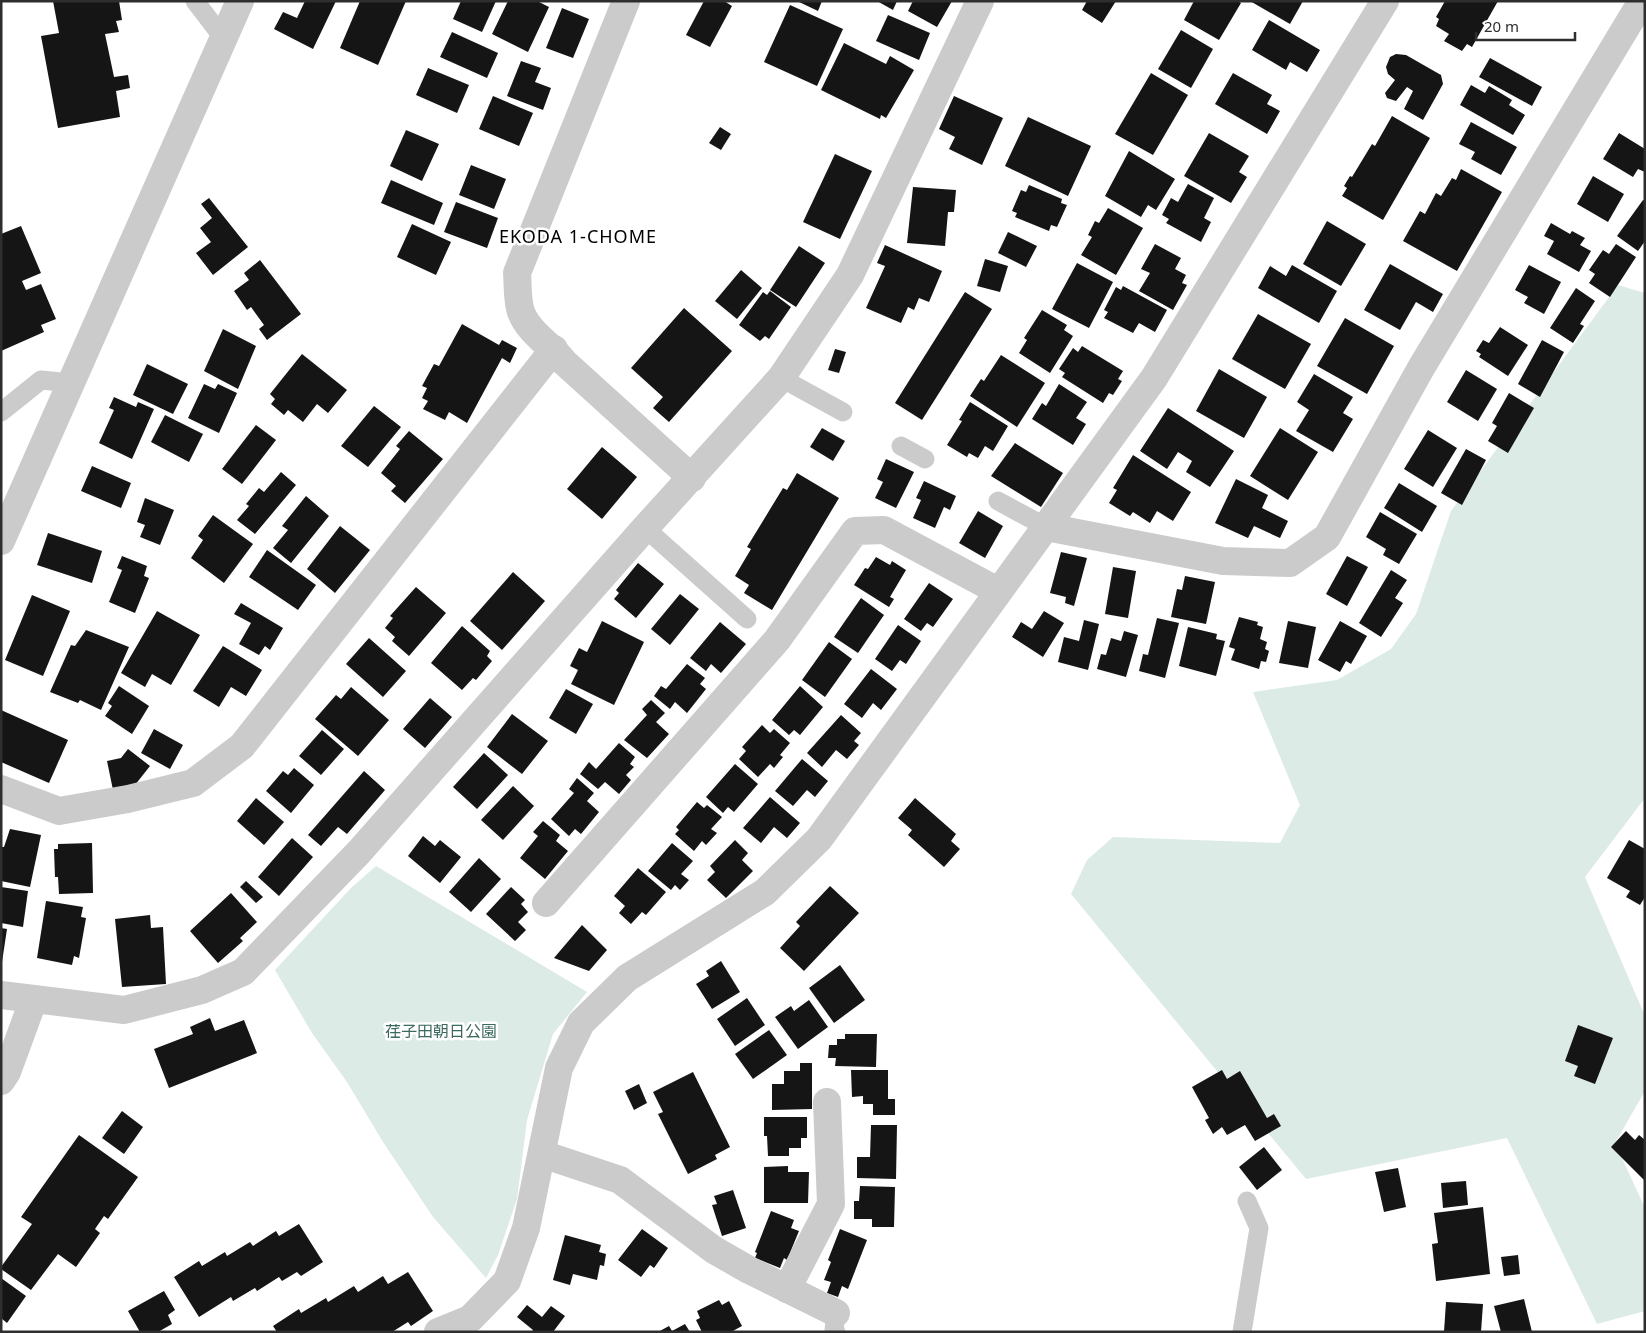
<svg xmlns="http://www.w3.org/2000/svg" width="1646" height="1333" font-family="'Noto Sans','Noto Sans JP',sans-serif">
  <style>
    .green { fill: #dcebe6 }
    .building { fill: #151515 }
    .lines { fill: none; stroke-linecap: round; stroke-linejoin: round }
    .service { stroke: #cbcbcb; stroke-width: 19 }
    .minor { stroke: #cbcbcb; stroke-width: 28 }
    .tertiary { stroke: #cbcbcb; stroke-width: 28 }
    .labels { text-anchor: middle; stroke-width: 5; stroke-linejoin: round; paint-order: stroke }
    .park-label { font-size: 16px; fill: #3c695d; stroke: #fff }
    .neighbourhood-label { font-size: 18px; letter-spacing: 1px; fill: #000; stroke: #fff }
  </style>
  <rect width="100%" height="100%" fill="#fff"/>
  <g class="green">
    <polygon points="1618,285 1645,293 1645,798 1585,877 1645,1016 1645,1091 1615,1143 1645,1208 1645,1311 1597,1324 1507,1138 1306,1179 1071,894 1087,860 1113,837 1280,843 1300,805 1253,692 1337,680 1391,649 1416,614 1451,511"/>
    <polygon points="376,866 587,992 553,1034 527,1120 517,1199 498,1255 486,1278 433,1217 383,1142 347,1082 312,1033 275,970 351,888"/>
  </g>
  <g class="building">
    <polygon points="53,1 119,1 122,20 116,21 119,32 105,34 114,77 128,75 130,88 116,91 120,117 58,128 41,36 59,33"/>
    <polygon points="305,1 336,1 313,49 274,29 283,12 297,18"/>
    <polygon points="360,1 406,1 378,65 340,48"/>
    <polygon points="461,1 496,1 482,32 453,19"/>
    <polygon points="508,1 537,1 549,7 528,52 492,34"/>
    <polygon points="704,1 724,1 732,6 710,47 686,35"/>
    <polygon points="797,1 822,1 818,11"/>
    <polygon points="877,1 897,1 893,10"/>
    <polygon points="913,1 952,1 937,27 908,11"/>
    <polygon points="1087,1 1116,1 1102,23 1082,10"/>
    <polygon points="1194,1 1238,1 1241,3 1219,40 1184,20"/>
    <polygon points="1250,1 1303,1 1290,24"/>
    <polygon points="1445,1 1498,1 1472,47 1467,44 1462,51 1444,41 1449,34 1436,26 1439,19 1436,17"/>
    <polygon points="790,5 843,29 817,86 764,62"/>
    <polygon points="562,8 589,19 573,58 546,48"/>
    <polygon points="888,15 930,33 919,60 876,41"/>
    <polygon points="1269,20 1320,50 1307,72 1290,62 1286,70 1252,50"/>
    <polygon points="1181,30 1213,49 1191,88 1158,69"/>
    <polygon points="452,32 498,53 487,78 440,57"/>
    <polygon points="844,43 886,64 890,56 914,70 886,118 881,115 880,119 821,90"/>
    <polygon points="1396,54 1406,55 1441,75 1443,84 1423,120 1404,109 1413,91 1407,87 1396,101 1387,98 1385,93 1395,80 1388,74 1386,67 1390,57"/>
    <polygon points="1490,58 1542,87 1532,106 1479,77"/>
    <polygon points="521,61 541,68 535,82 551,88 543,110 507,96"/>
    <polygon points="428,68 469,85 457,113 416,95"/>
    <polygon points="1151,73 1188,95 1153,155 1115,134"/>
    <polygon points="1233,73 1272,95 1267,104 1280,111 1267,134 1215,104"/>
    <polygon points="1471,85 1485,93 1489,86 1512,100 1509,105 1525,115 1513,135 1460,105"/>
    <polygon points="493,96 533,113 519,146 479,129"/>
    <polygon points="954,96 1003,118 982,165 949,149 955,137 939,129"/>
    <polygon points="1392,116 1430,138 1383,220 1342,196 1347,188 1344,186 1350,176 1352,177 1372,144 1375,146"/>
    <polygon points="1028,117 1091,146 1068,196 1005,166"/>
    <polygon points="1471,122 1517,147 1501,175 1471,159 1475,152 1459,144"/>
    <polygon points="720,127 731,134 721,150 709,143"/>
    <polygon points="406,130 439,144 422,181 390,166"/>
    <polygon points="1209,133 1249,156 1239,172 1247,177 1231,203 1184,176"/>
    <polygon points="1619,133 1645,149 1645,172 1638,169 1633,177 1603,159"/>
    <polygon points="1129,151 1175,179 1156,210 1148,205 1141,217 1105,196"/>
    <polygon points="835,154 872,171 840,239 803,222"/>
    <polygon points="471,165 506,179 494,209 459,195"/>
    <polygon points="1461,169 1502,192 1457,271 1403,241 1420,211 1425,214 1436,193 1441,196 1452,178 1456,180"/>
    <polygon points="1593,176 1624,194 1608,222 1577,204"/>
    <polygon points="391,180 443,203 434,225 381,203"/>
    <polygon points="1188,184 1214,198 1204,218 1211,222 1201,242 1166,223 1169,219 1162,215 1171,198 1178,202"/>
    <polygon points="1029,185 1062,199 1061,203 1067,205 1057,227 1051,225 1049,231 1015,217 1017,213 1012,211 1021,190 1026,192"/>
    <polygon points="913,187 956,190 954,212 948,212 945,246 907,243"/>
    <polygon points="209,198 248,247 213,275 196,253 211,242 200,228 212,218 201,204"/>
    <polygon points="1643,200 1645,201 1645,241 1638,251 1617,236"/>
    <polygon points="456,202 498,218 487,248 444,232"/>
    <polygon points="1108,208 1143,228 1116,275 1081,255 1092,237 1088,235 1095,221 1099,223"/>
    <polygon points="1327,221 1366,244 1341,286 1303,264"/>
    <polygon points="1551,223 1570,234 1572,231 1585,238 1580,245 1591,251 1579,272 1547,254 1554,241 1544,236"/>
    <polygon points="412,224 451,242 436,275 397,257"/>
    <polygon points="21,226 41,273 22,281 26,290 41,284 56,319 41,325 44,332 1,351 1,234"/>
    <polygon points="1008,232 1037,246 1026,267 998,253"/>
    <polygon points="1155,244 1181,258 1175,269 1186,275 1182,283 1187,285 1173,310 1139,291 1150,273 1141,269"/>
    <polygon points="1616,244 1636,257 1610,297 1589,283 1595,274 1589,270 1603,250 1609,254"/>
    <polygon points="885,245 942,271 929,302 919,298 914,310 908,307 901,323 866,308 885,266 877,263"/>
    <polygon points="799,246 825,263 796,307 770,290"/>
    <polygon points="985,259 1008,266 1000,292 977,286"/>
    <polygon points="260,260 301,314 267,340 259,329 264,325 251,307 247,310 234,291 249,280 244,273"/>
    <polygon points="1077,263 1113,282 1089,328 1052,309"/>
    <polygon points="1390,264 1443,294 1433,312 1416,302 1400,330 1364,310"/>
    <polygon points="1292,265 1337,291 1319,323 1258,288 1270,266 1286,276"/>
    <polygon points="1529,265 1561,282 1544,314 1524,303 1528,297 1515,290"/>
    <polygon points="741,270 762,288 737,319 715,301"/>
    <polygon points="1123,286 1167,310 1155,332 1139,323 1133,333 1104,318 1108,312 1104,310 1116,287 1121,290"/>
    <polygon points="1576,288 1595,301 1580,324 1584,326 1573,343 1550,328"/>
    <polygon points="770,291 791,307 769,339 765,336 760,341 739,325 763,292 767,295"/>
    <polygon points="965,292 992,309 922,420 895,403"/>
    <polygon points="684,308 732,351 669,422 653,408 663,397 631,368"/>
    <polygon points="1042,310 1067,325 1064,330 1073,336 1050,373 1019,353 1027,340 1024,338"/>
    <polygon points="1258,314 1311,344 1285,389 1232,359"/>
    <polygon points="1345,318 1394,346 1367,394 1317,366"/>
    <polygon points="462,324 499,345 502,340 517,348 510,363 502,358 467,423 449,412 445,420 423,409 428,401 422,398 427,388 422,386 434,364 439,366"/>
    <polygon points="1500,327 1528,345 1508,376 1479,357 1481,354 1476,351 1483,340 1489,343"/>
    <polygon points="223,329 256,346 238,389 204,371"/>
    <polygon points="1542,340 1564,352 1540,397 1518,384"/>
    <polygon points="1082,346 1123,371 1118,379 1122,381 1113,395 1109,393 1103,403 1062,377 1065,373 1059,369 1073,348 1078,352"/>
    <polygon points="835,349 846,352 839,373 828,370"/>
    <polygon points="302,354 347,390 328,413 317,404 303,422 288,410 284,415 271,404 275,399 270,394"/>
    <polygon points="1001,355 1045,383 1017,427 970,396 981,379 984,381"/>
    <polygon points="147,364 188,384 173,414 133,395"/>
    <polygon points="1219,369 1267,397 1244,438 1196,411"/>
    <polygon points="1466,370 1497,389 1478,421 1447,402"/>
    <polygon points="1314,374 1353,397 1343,413 1353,419 1333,452 1296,431 1309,410 1297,402"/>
    <polygon points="204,384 215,389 218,384 237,393 219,433 188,418"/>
    <polygon points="1059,384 1087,402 1076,418 1086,424 1073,445 1032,419 1042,403 1046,406"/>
    <polygon points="1509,393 1534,408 1508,453 1488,441 1497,426 1492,423"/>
    <polygon points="114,397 136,407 138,402 154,409 132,459 99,443 114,410 109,408"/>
    <polygon points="970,402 1008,426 993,451 985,446 978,458 969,453 967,457 947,445 962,421 959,420"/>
    <polygon points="374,406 401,427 368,467 341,446"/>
    <polygon points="1168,408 1234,451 1210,487 1186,472 1192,461 1178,452 1167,469 1140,451"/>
    <polygon points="165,415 203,434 189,462 151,442"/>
    <polygon points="256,425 276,440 242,484 222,469"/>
    <polygon points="822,428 845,441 833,461 810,447"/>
    <polygon points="1280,428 1318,452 1288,500 1250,476"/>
    <polygon points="1428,430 1457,448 1433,487 1404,469"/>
    <polygon points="409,431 443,459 405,503 391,491 396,486 381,473 400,449 396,446"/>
    <polygon points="1015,443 1063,473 1041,507 991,476"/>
    <polygon points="602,447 637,477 602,519 567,489"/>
    <polygon points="1466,449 1486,460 1462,505 1441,493"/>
    <polygon points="1133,455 1191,492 1173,521 1157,511 1150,523 1133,512 1130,516 1109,503 1117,490 1113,488"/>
    <polygon points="886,459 914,472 896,508 875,498 883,482 877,479"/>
    <polygon points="92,466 131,483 121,508 81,491"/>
    <polygon points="281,472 296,485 255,534 237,520 249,506 246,504 259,488 264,492"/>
    <polygon points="797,473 839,498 772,610 744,593 749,585 735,576 751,549 747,547 783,488 787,490"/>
    <polygon points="1236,479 1268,495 1262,508 1288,521 1280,538 1254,526 1248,538 1215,523"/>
    <polygon points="924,481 956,496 950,510 944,507 935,528 913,518 921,500 916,498"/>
    <polygon points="1399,483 1437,506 1422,532 1384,508"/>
    <polygon points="306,496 329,516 291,563 273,548 288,530 282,526"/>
    <polygon points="145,498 174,510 160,545 140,537 145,525 137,522"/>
    <polygon points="978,511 1003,526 985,558 959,543"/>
    <polygon points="1380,512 1417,534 1399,564 1383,555 1386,549 1366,537"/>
    <polygon points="213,515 253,544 224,583 191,558 203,540 198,536"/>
    <polygon points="340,526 370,550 335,593 307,569"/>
    <polygon points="48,533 102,551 92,583 37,565"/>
    <polygon points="267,550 316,585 298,610 249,577"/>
    <polygon points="1061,552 1087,558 1074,606 1065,603 1066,597 1050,593"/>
    <polygon points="122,556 147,566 144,576 149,578 135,613 109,602 122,570 117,568"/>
    <polygon points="1347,556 1368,567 1347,606 1326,594"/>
    <polygon points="876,557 890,565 892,561 906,570 890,597 894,599 889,607 854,585 865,568 868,569"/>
    <polygon points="638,563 664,584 636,618 614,599 619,593 616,590"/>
    <polygon points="1113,567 1136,571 1128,618 1105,614"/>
    <polygon points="1391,570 1407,580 1395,598 1403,603 1381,637 1359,623"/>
    <polygon points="513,572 545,601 502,650 470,621"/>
    <polygon points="1185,576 1215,582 1206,624 1171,617 1177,589 1182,590"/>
    <polygon points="929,583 953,599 933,627 927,623 921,631 904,619"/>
    <polygon points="416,587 446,613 409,656 392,641 395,637 385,628 393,618 390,616"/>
    <polygon points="680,594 699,609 670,645 651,629"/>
    <polygon points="32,595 70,611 43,676 5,660"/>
    <polygon points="861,598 884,615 858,653 834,637"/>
    <polygon points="241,603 283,628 270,650 265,646 259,655 239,644 251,623 234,614"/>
    <polygon points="157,611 200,635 171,685 152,674 145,687 121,673"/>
    <polygon points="1044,611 1064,623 1043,657 1012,637 1021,622 1032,629"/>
    <polygon points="1239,617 1258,622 1257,625 1263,627 1260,639 1267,642 1265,649 1269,651 1266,662 1261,661 1259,669 1231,660 1235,649 1229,647"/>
    <polygon points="1157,618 1179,623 1165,678 1139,671 1143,654 1148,655"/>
    <polygon points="1084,620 1099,624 1088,670 1058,662 1064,637 1079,641"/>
    <polygon points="602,621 644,642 614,705 571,684 578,670 570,666 579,648 587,652"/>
    <polygon points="1288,621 1316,627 1308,668 1279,663"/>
    <polygon points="1340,621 1367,636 1351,664 1346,661 1340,672 1318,660"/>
    <polygon points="720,622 746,644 721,673 711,664 706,671 690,658"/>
    <polygon points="898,625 921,641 906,664 900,660 892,671 875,659"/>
    <polygon points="462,626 490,651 487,656 492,661 476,680 473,678 462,690 431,663"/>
    <polygon points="1188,627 1217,634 1216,639 1225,641 1216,676 1179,666"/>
    <polygon points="86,630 129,647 101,710 80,700 78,703 50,692 71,645 75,646"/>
    <polygon points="1124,631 1138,635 1126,677 1097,669 1101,654 1106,655 1111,638 1121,641"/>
    <polygon points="369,638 406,671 383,697 346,664"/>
    <polygon points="829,642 852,659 825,697 802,680"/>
    <polygon points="223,646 262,670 246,696 231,687 219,707 193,691"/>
    <polygon points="687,664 705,678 700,684 706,689 687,713 675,702 670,709 654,696 661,686 666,689"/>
    <polygon points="871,669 897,689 881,710 873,703 862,718 844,704"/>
    <polygon points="119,686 149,706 132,734 105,716 112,706 108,703"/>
    <polygon points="800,686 823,707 800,735 794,730 789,735 772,720"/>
    <polygon points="351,687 389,720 358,756 315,719 336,695 341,699"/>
    <polygon points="566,689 593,704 576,734 549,718"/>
    <polygon points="430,698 452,717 425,748 403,729"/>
    <polygon points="651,700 665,713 656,722 669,734 647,758 624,740 647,715 642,709"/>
    <polygon points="1,710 68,740 49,783 1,762"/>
    <polygon points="512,714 548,741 522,774 487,747"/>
    <polygon points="841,715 861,733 854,741 859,745 847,759 836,750 822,767 807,753"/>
    <polygon points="762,725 770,733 774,729 790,743 780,755 783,757 774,768 770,764 758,777 739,759 746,751 742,747"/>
    <polygon points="154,729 183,745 170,769 141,753"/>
    <polygon points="322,730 344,749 321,775 299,756"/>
    <polygon points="619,743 635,757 630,764 634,767 626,775 631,780 619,794 605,782 598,789 580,774 589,762 596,769"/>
    <polygon points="128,749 150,766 135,785 113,790 107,761 121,758"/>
    <polygon points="484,753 508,775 477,809 453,787"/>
    <polygon points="802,759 828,781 815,797 807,790 793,806 775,791"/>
    <polygon points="735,764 758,784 734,812 728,807 723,813 706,797"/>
    <polygon points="294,768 314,785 291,813 266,791 283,771 288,775"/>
    <polygon points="364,771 385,790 347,834 338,827 321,846 308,835"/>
    <polygon points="577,778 594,793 587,801 599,812 581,834 575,829 569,836 551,819 574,793 569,789"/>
    <polygon points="513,786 534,806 503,840 481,820"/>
    <polygon points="770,797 800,823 787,838 774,827 761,843 743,828"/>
    <polygon points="256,798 284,822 264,845 237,821"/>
    <polygon points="915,798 956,834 951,841 960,849 944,867 908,835 912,830 898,818"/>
    <polygon points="697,802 704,808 707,805 722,817 711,829 717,833 706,845 702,841 694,851 675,834 679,830 676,827"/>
    <polygon points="543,821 560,835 556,841 568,851 545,879 520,858 538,836 533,832"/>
    <polygon points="10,829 41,835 30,887 1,881 1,847 4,847"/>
    <polygon points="423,836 435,846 440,840 461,857 440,883 408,856"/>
    <polygon points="292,838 313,857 279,896 258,877"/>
    <polygon points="735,840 748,853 742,860 753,871 726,898 707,880 715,872 710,866"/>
    <polygon points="1629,840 1645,849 1645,897 1640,905 1626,897 1630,891 1607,878"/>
    <polygon points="92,843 93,893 59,894 58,877 55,877 54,849 58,849 58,844"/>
    <polygon points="672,843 693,861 681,874 689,880 680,890 675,885 671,890 648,871"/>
    <polygon points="479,858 501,879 471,912 449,892"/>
    <polygon points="638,868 666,892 646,915 642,912 631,924 619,913 625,906 614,896"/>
    <polygon points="246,881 263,897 256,903 240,887"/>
    <polygon points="830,886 859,913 804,971 780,948 800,926 796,922"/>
    <polygon points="1,887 28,891 23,927 1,923"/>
    <polygon points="511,887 525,900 521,904 528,912 518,922 526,930 515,941 486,914"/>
    <polygon points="231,893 257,922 240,938 243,941 218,963 190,931"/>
    <polygon points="46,901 83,907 81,917 86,918 79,958 74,956 72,965 37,958"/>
    <polygon points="150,915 151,928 163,927 166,984 122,987 115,919"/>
    <polygon points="582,925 607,950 589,971 554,958"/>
    <polygon points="1,928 7,929 2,962 1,962"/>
    <polygon points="721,961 740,992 712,1009 696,984 709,976 706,971"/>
    <polygon points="840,965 865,1000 834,1023 809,988"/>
    <polygon points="747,998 765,1025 735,1046 717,1019"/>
    <polygon points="809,1000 828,1027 798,1049 775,1017 791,1006 794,1011"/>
    <polygon points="210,1018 215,1031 244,1020 257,1053 169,1088 154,1049 193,1034 190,1027"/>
    <polygon points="1578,1025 1613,1038 1595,1084 1574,1076 1578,1066 1565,1061"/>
    <polygon points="769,1030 787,1055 753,1079 735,1054"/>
    <polygon points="845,1034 877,1034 876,1067 835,1066 836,1058 828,1058 829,1045 837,1045 837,1039 845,1039"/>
    <polygon points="800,1063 812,1063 812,1109 772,1110 772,1084 784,1084 784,1071 800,1071"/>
    <polygon points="851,1070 888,1070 888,1099 895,1099 895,1115 873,1115 873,1104 863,1104 863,1096 852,1097"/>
    <polygon points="1222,1070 1227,1079 1240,1071 1267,1118 1274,1114 1281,1126 1255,1141 1245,1125 1227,1135 1222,1127 1213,1134 1205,1120 1209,1118 1192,1087"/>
    <polygon points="693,1072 730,1147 715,1155 717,1159 688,1174 658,1114 663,1112 653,1092"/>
    <polygon points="639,1084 647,1103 634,1110 625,1091"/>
    <polygon points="122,1111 143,1127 124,1154 102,1138"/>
    <polygon points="764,1117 807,1117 807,1138 801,1138 801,1148 789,1148 789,1156 768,1156 767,1136 764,1136"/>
    <polygon points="871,1125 897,1125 896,1179 857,1178 857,1157 870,1157"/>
    <polygon points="1626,1131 1635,1140 1639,1135 1645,1140 1645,1181 1611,1147"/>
    <polygon points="79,1135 138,1177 108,1219 104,1216 95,1229 100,1233 76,1267 58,1254 31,1290 1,1269 1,1267 32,1224 21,1217"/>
    <polygon points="1264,1147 1282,1170 1257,1190 1239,1167"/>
    <polygon points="788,1166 788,1172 809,1172 808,1203 764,1203 764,1167"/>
    <polygon points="1398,1168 1406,1207 1384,1212 1375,1172"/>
    <polygon points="1466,1181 1468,1205 1443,1208 1441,1183"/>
    <polygon points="860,1186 895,1187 894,1227 872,1227 872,1219 854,1219 854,1201 859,1201"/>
    <polygon points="733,1190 746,1228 722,1236 712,1205 717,1204 714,1196"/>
    <polygon points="1483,1207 1490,1274 1436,1281 1432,1244 1438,1243 1434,1213"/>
    <polygon points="771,1211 794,1220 791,1228 799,1231 787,1260 784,1258 780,1268 755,1258 757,1253 755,1252"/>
    <polygon points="299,1224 323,1262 301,1276 297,1272 282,1281 279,1277 257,1291 255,1288 233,1301 231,1297 199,1317 174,1277 199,1261 202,1266 225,1252 227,1256 250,1242 253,1246 276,1231 279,1236"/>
    <polygon points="642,1229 668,1248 654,1268 650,1265 641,1277 618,1260"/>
    <polygon points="840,1229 867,1240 848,1289 842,1286 838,1297 827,1293 831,1282 824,1280 831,1262 828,1260"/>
    <polygon points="565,1235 601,1245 599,1252 606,1254 604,1266 600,1265 597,1280 573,1274 570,1285 553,1280"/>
    <polygon points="1518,1255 1520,1274 1504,1276 1501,1257"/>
    <polygon points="408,1272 433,1311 411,1326 408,1322 392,1332 277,1332 273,1326 299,1309 301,1313 326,1298 328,1302 354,1286 358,1292 383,1276 388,1284"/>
    <polygon points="1,1278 26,1296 7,1323 1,1318"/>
    <polygon points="164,1291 175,1310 168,1315 172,1324 158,1332 140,1332 128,1311"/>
    <polygon points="1524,1299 1532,1332 1501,1332 1494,1306"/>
    <polygon points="719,1300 722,1305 729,1301 742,1326 731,1332 702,1332 696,1320 700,1318 697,1311"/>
    <polygon points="1446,1302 1483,1304 1481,1332 1444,1332"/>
    <polygon points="527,1305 542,1317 551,1306 565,1316 553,1332 532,1332 533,1330 517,1317"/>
    <polygon points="685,1324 690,1332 658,1332 669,1326 672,1331"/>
  </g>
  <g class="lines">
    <g class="service">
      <polyline points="195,1 224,39"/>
      <polyline points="781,378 843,412"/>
      <polyline points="1,412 41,380 71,383"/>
      <polyline points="901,446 925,459"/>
      <polyline points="998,501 1046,527"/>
      <polyline points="645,528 747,619"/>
      <polyline points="836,1313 834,1330 836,1332"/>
      <polyline points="1242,1332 1259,1228 1247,1201"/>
    </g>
    <g class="minor">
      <path d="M 626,1 L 517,273 C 518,285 517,301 521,312 C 529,333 551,345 564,362 L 692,478"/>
      <polyline points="1046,527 1223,561 1290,563 1327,537 1421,368 1642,1"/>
      <polyline points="1,789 59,811 128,799 193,783 242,746 554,349"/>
      <polyline points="546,903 777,640 855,531 884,530 998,591"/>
      <polyline points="1,995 124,1010 202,990 243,972 359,852 645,528 781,378 850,275 980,1"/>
      <polyline points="1,1081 7,1072 33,1001"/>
      <polyline points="542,1154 620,1180 714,1250 749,1270 836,1313"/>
      <polyline points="787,1289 831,1204 827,1102"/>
      <polyline points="438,1332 470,1319 507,1281 526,1228 559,1068 581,1023 627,978 765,892 819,839 1154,378 1385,1"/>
    </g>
    <polyline class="tertiary" points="1,541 240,1"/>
  </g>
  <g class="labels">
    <g class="park-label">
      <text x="441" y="1037">荏子田朝日公園</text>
    </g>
    <g class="neighbourhood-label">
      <text x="578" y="243">EKODA 1-CHOME</text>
    </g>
  </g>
  <rect width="1646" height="1333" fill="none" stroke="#2e2e2e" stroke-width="5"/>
  <path d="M1476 32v8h99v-8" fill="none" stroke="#2e2e2e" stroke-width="2.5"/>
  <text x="1484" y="32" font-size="15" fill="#2e2e2e" stroke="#ffffff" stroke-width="4" paint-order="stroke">20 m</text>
</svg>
